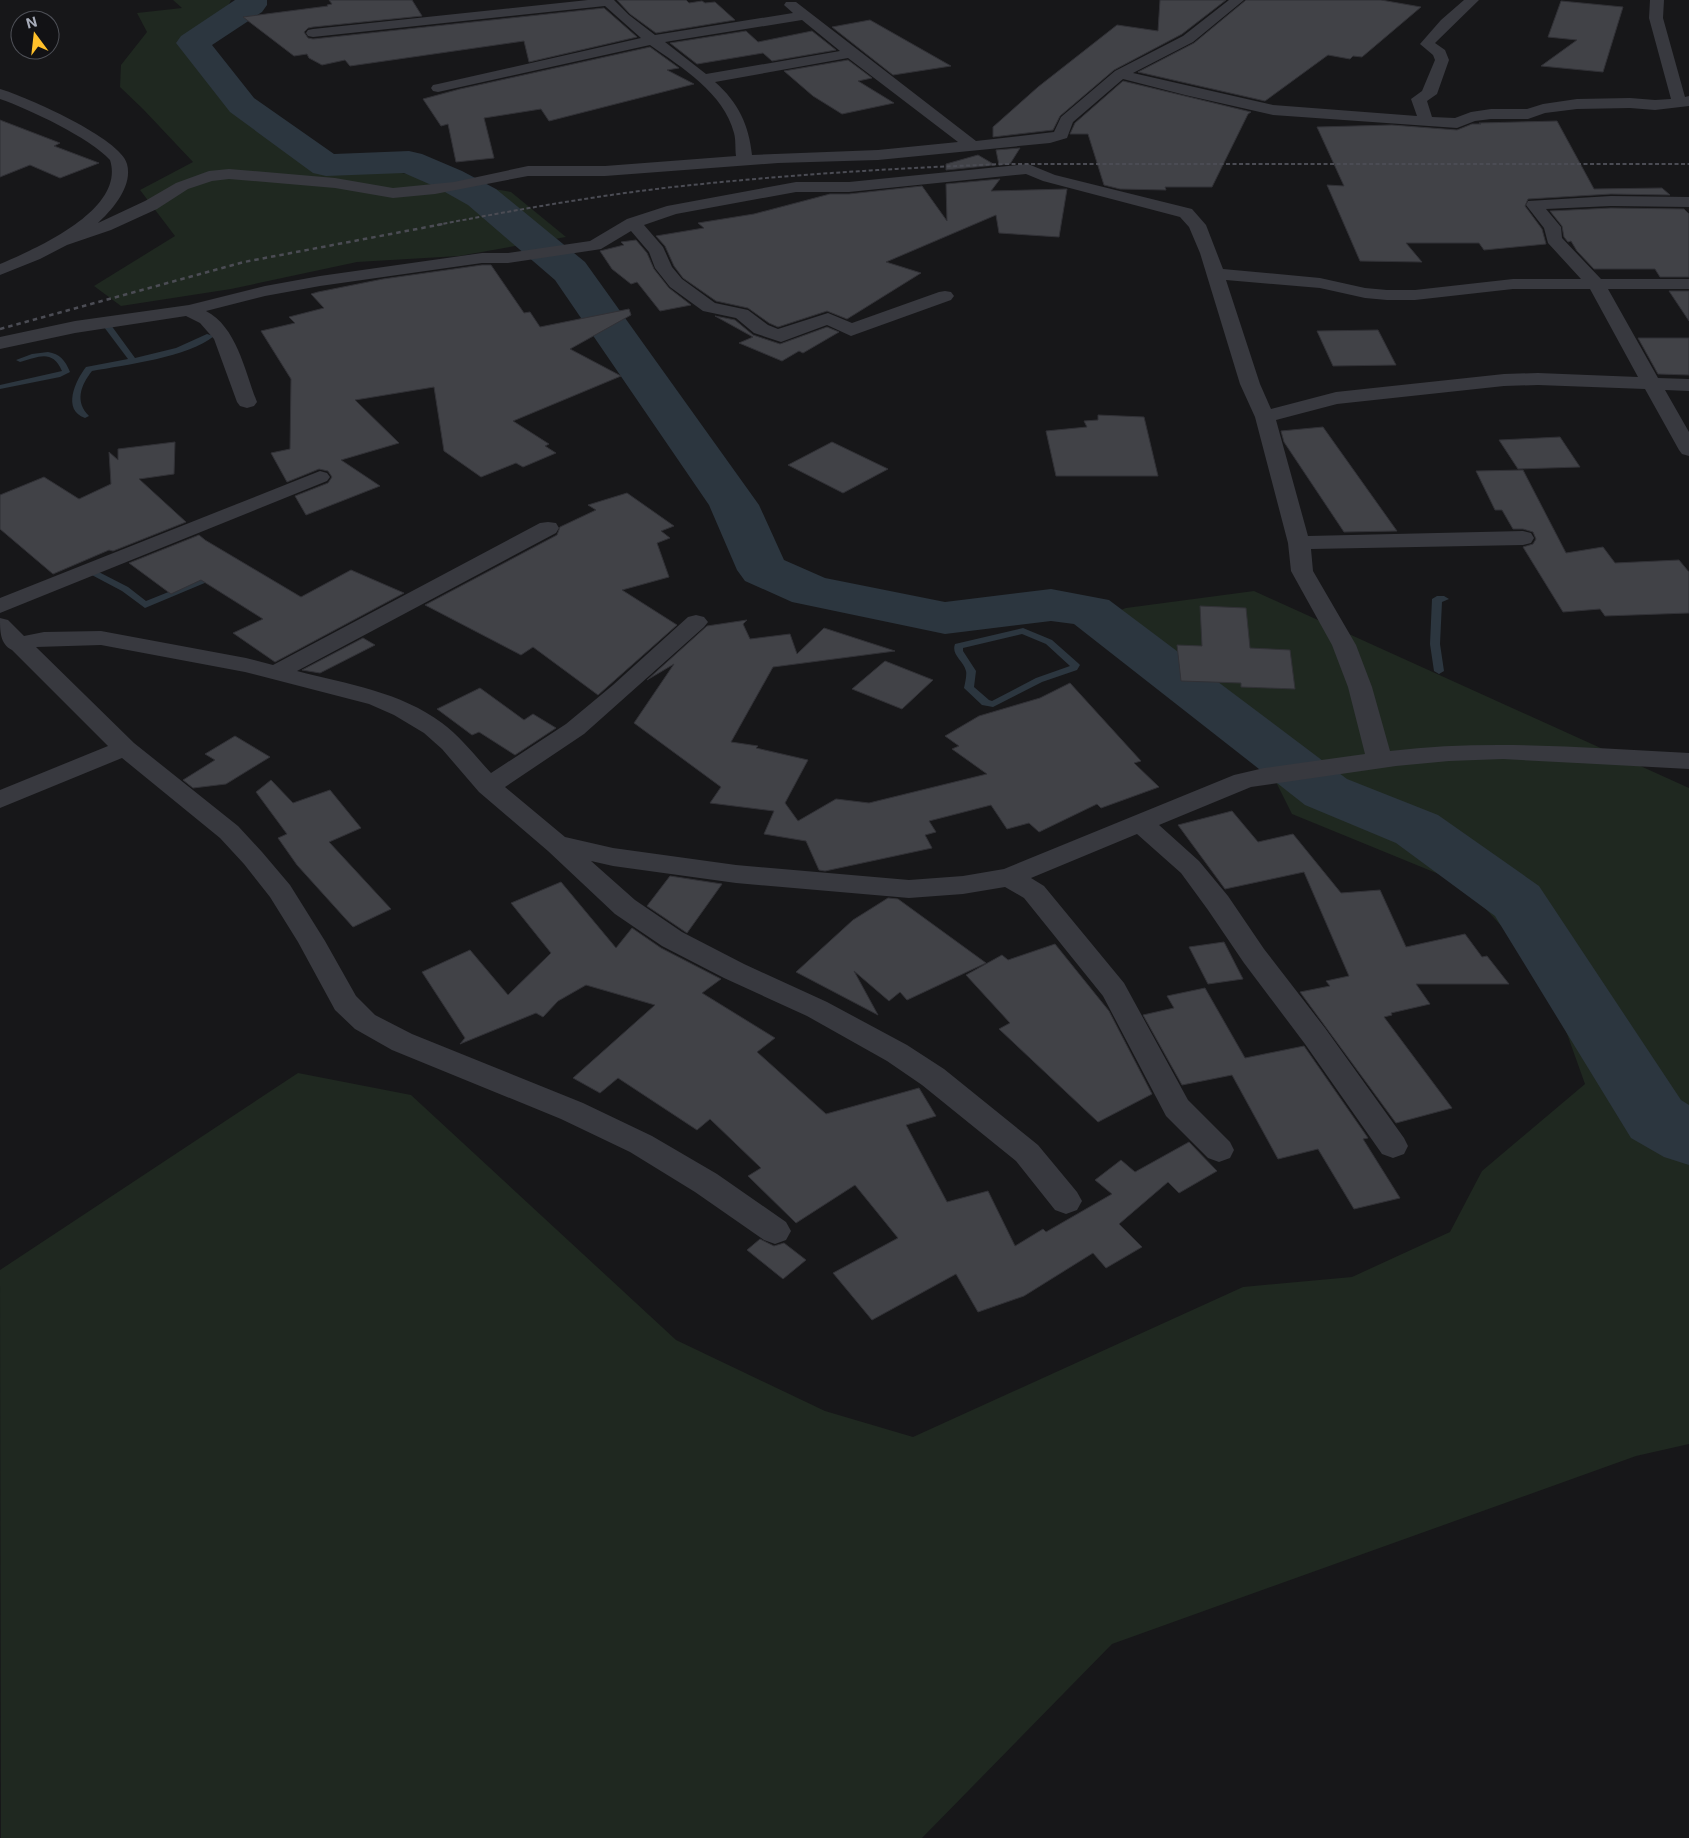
<svg xmlns="http://www.w3.org/2000/svg" width="1689" height="1838" font-family="Inter,sans-serif">
  <style>
    .green { fill: #1f2820 }
    .lines { fill: none; stroke-linecap: round; stroke-linejoin: round }
    .stream { fill: #2c363f; fill-rule: evenodd }
    .river { fill: #2c363f; fill-rule: evenodd }
    .building { fill: #414247; stroke: #313136 }
    .street { fill: #38393f; fill-rule: evenodd }
    .rail-far1 { stroke: #4b4c54; stroke-width: 2; stroke-dasharray: 4 2.5; stroke-linecap: butt }
    .rail { stroke: #4b4c54; stroke-width: 2.5; stroke-dasharray: 4.5 4; stroke-linecap: butt }
  </style>
  <rect width="100%" height="100%" fill="#171719"/>
  <g class="green">
    <polygon points="173,0 231,0 200,63 338,162 511,192 566,237 459,256 357,262 231,289 121,306 94,286 175,236 140,190 193,162 143,109 120,87 121,65 147,32 137,13 182,8"/>
    <polygon points="1254,591 1689,788 1689,1444 1636,1456 1112,1644 922,1838 1,1838 0,1270 298,1073 411,1095 676,1340 825,1411 913,1437 1243,1287 1352,1277 1450,1232 1482,1171 1585,1084 1546,975 1463,884 1292,814 1257,744 1185,700 1087,623 1126,608"/>
  </g>
  <g class="lines">
    <g class="stream">
      <path d="M 102,321 L 108,321 L 135,358 L 176,348 L 207,334 L 214,336 C 189,357 125,365 92,371 C 80,386 75,402 89,416 L 85,418 C 62,410 75,381 86,367 L 128,359 L 101,323 Z"/>
      <path d="M 48,352 C 60,354 65,360 70,372 L 60,377 L 0,389 L 0,385 L 62,371 C 52,349 39,357 20,362 L 16,360 L 32,354 Z"/>
      <polygon points="91,568 128,587 146,601 211,575 217,575 219,577 145,608 122,591 88,573 88,569"/>
      <polygon points="1437,596 1444,596 1449,599 1442,602 1440,644 1444,671 1439,674 1434,671 1430,644 1432,599"/>
      <path d="M 1023,628 L 1052,640 L 1078,663 L 1080,665 L 1077,670 L 1042,682 L 993,707 L 982,705 L 964,688 C 965,683 967,675 966,671 C 963,660 951,655 955,644 ZM 1022,634 L 1046,644 L 1070,666 L 1036,678 L 992,701 L 989,700 L 974,687 L 976,671 L 963,651 L 963,648 Z"/>
    </g>
    <polygon class="river" points="235,0 267,0 267,5 262,12 212,45 254,98 334,154 409,151 422,154 462,171 496,189 585,262 759,505 784,560 825,578 945,602 1051,589 1109,600 1347,779 1438,815 1539,886 1681,1100 1689,1105 1689,1165 1664,1157 1631,1138 1495,916 1396,843 1305,805 1074,624 1051,621 945,634 792,602 745,581 737,570 709,505 555,280 468,205 436,187 404,173 326,176 313,173 230,112 176,43 181,36"/>
  </g>
  <g class="building">
    <polygon points="329,0 412,0 422,16 313,27 308,28 304,32 308,38 313,39 604,8 637,37 529,62 524,41 350,66 345,60 322,65 309,58 307,54 294,56 243,17 328,6 327,5 332,4"/>
    <polygon points="617,0 686,0 689,3 702,1 705,3 715,2 735,20 656,33 630,14"/>
    <polygon points="1160,0 1226,0 1182,34 1114,70 1060,116 1053,130 993,137 993,127 1038,87 1117,25 1158,31"/>
    <polygon points="1246,0 1381,0 1421,7 1362,57 1353,56 1350,59 1328,55 1265,101 1138,72 1194,43"/>
    <polygon points="1561,1 1623,7 1603,72 1541,66 1577,40 1548,37"/>
    <polygon points="870,20 951,66 893,75 832,27"/>
    <polygon points="746,31 758,42 812,31 836,50 772,61 763,53 697,64 670,43"/>
    <polygon points="650,47 679,68 667,70 694,84 549,121 541,109 484,118 494,158 456,162 448,124 441,126 423,99 460,89"/>
    <polygon points="848,60 872,78 858,81 894,103 842,114 813,96 784,71"/>
    <polygon points="1123,81 1251,112 1248,114 1212,187 1165,187 1166,190 1120,189 1104,185 1088,134 1070,134 1075,123"/>
    <polygon points="0,120 60,143 54,146 99,163 60,178 30,165 0,177"/>
    <polygon points="1557,121 1594,189 1662,188 1670,195 1611,194 1528,199 1525,206 1542,229 1546,244 1484,250 1479,243 1406,243 1422,262 1360,261 1327,185 1344,186 1317,127 1392,125 1457,130 1472,124 1481,124 1479,123"/>
    <polygon points="1020,148 1010,164 999,165 996,150"/>
    <polygon points="978,155 995,165 946,170 946,164"/>
    <polygon points="1000,179 991,191 1067,189 1059,237 999,233 996,215 886,262 921,273 847,319 827,311 778,327 769,323 748,308 716,301 683,278 674,266 665,246 656,236 704,228 698,223 754,214 830,194 849,194 922,186 947,221 946,184"/>
    <polygon points="1611,208 1684,209 1689,214 1689,277 1660,277 1655,269 1594,269 1577,251 1571,241 1568,242 1564,237 1562,226 1550,211"/>
    <polygon points="636,240 647,253 654,269 669,288 691,305 660,311 637,282 631,284 612,269 600,251 624,245 621,242"/>
    <polygon points="482,265 491,265 524,313 530,312 540,327 629,309 631,315 570,349 621,376 513,421 549,444 545,446 556,453 523,467 516,463 481,477 444,451 434,387 355,400 399,443 341,460 380,486 306,515 295,496 328,483 332,477 328,471 319,469 287,482 271,453 290,449 291,379 261,331 295,323 289,317 324,308 311,294 318,292 383,279"/>
    <polygon points="1669,291 1689,291 1689,321"/>
    <polygon points="715,316 735,320 753,335 780,344 827,327 839,332 803,353 799,351 782,361 739,343 753,337"/>
    <polygon points="1378,330 1396,365 1333,366 1317,331"/>
    <polygon points="1638,338 1689,338 1689,375 1658,374"/>
    <polygon points="1098,415 1144,417 1158,476 1056,476 1046,431 1087,427 1084,421 1098,420"/>
    <polygon points="1323,427 1397,531 1344,532 1284,442 1281,431"/>
    <polygon points="1560,437 1580,467 1518,469 1499,440"/>
    <polygon points="175,442 174,474 139,479 186,522 113,551 109,550 53,574 0,529 0,495 44,477 79,499 111,484 109,452 118,460 118,449"/>
    <polygon points="832,442 888,469 843,493 788,465"/>
    <polygon points="1523,470 1566,553 1603,547 1615,563 1679,560 1689,572 1689,613 1605,616 1600,609 1563,612 1523,547 1533,544 1536,539 1533,532 1523,529 1513,529 1502,510 1495,510 1476,471"/>
    <polygon points="627,493 674,526 661,531 670,538 657,543 669,577 622,590 677,625 598,695 533,647 521,655 425,605 557,535 560,527 596,510 588,505"/>
    <polygon points="199,535 205,540 301,597 351,570 404,593 275,662 233,633 263,619 201,580 171,594 129,563"/>
    <polygon points="1200,606 1246,608 1250,648 1290,650 1295,689 1241,687 1241,683 1181,681 1177,645 1202,646"/>
    <polygon points="747,620 743,624 750,639 790,634 797,654 824,628 895,651 773,667 731,742 758,746 756,748 808,760 785,803 798,821 836,799 869,803 987,774 952,749 959,746 945,736 979,716 1040,698 1070,683 1141,761 1134,763 1159,787 1101,808 1097,804 1039,832 1029,823 1007,829 991,805 929,821 936,832 925,835 932,848 825,871 819,870 806,841 764,834 774,811 710,803 721,787 634,723 674,664 647,680 707,626"/>
    <polygon points="363,638 375,645 320,673 302,670"/>
    <polygon points="885,661 933,680 902,709 852,689"/>
    <polygon points="480,688 524,720 533,714 556,728 515,755 479,732 472,735 437,709"/>
    <polygon points="235,736 270,757 226,784 193,788 183,780 215,760 205,754"/>
    <polygon points="271,780 293,803 330,790 361,828 329,842 391,909 353,927 297,865 278,838 287,834 256,792"/>
    <polygon points="1232,811 1258,842 1293,834 1341,893 1380,890 1406,947 1465,934 1482,957 1487,956 1509,984 1416,984 1430,1004 1391,1013 1392,1015 1384,1017 1452,1108 1396,1123 1300,992 1330,986 1326,981 1349,976 1304,872 1225,889 1178,825"/>
    <polygon points="670,876 722,884 687,933 647,906"/>
    <polygon points="561,882 616,948 632,928 661,948 721,979 702,993 775,1038 757,1052 826,1114 919,1088 936,1116 906,1125 947,1202 988,1191 1015,1246 1043,1229 1046,1232 1112,1194 1095,1180 1121,1160 1135,1172 1189,1142 1217,1171 1179,1193 1168,1182 1119,1224 1142,1247 1106,1268 1093,1253 1024,1296 978,1312 956,1274 872,1320 833,1273 898,1238 855,1185 796,1223 748,1176 761,1168 710,1119 697,1130 618,1078 600,1093 573,1078 655,1005 586,985 558,1001 543,1017 536,1013 460,1044 465,1038 422,972 470,950 508,995 551,953 511,903"/>
    <polygon points="888,898 898,899 986,963 907,1000 900,992 889,1001 854,971 878,1015 796,972 853,920"/>
    <polygon points="1224,942 1243,979 1208,984 1189,947"/>
    <polygon points="1055,944 1109,1011 1152,1094 1098,1122 999,1029 1010,1023 966,975 1002,955 1008,960"/>
    <polygon points="1205,988 1245,1058 1304,1046 1368,1138 1363,1139 1400,1198 1354,1209 1318,1149 1278,1159 1232,1075 1182,1085 1143,1015 1174,1008 1167,996"/>
    <polygon points="760,1239 774,1246 784,1243 806,1260 783,1279 747,1250"/>
  </g>
  <g class="lines">
    <g class="street">
      <path d="M 588,0 L 614,0 L 629,15 L 655,35 L 793,13 L 784,5 L 786,2 L 796,2 L 976,141 L 1054,132 L 1061,117 L 1115,71 L 1183,36 L 1229,0 L 1244,0 L 1193,42 L 1133,73 L 1273,105 L 1417,116 L 1411,99 L 1422,91 L 1435,60 L 1433,55 L 1420,44 L 1441,20 L 1464,0 L 1479,0 L 1435,43 L 1445,50 L 1449,60 L 1437,94 L 1427,101 L 1432,117 L 1455,118 L 1471,112 L 1491,109 L 1527,109 L 1543,104 L 1577,99 L 1630,98 L 1655,100 L 1671,99 L 1649,18 L 1650,0 L 1664,0 L 1663,18 L 1685,97 L 1689,96 L 1689,106 L 1655,110 L 1630,108 L 1577,109 L 1545,113 L 1528,119 L 1491,119 L 1475,121 L 1457,128 L 1273,115 L 1185,95 L 1123,79 L 1073,122 L 1067,138 L 1050,143 L 878,160 L 778,163 L 605,176 L 528,176 L 435,194 L 393,198 L 335,188 L 229,179 L 212,181 L 188,189 L 157,209 L 111,230 L 67,245 L 40,259 L 0,275 L 0,264 C 35,249 126,210 110,160 C 90,138 29,109 0,99 L 0,89 C 25,96 122,139 127,164 C 133,186 113,209 98,223 L 145,201 L 176,183 L 209,171 L 229,169 L 335,178 L 393,188 L 454,182 L 528,166 L 605,166 L 736,156 C 735,149 736,140 734,133 C 724,93 681,67 650,45 L 438,92 L 433,91 L 431,88 L 433,85 L 438,84 L 641,38 L 605,6 L 313,37 L 308,36 L 306,33 L 308,30 L 313,29 ZM 802,20 L 840,51 L 706,74 L 665,42 ZM 848,58 L 958,142 L 878,150 L 752,155 C 749,125 738,102 715,82 Z"/>
      <path d="M 1028,164 L 1055,175 L 1192,209 L 1206,225 L 1223,269 L 1320,278 L 1365,288 L 1387,290 L 1415,290 L 1513,279 L 1581,279 L 1548,243 L 1544,228 L 1526,205 L 1528,201 L 1611,196 L 1689,197 L 1689,207 L 1611,206 L 1546,209 L 1561,227 L 1562,238 L 1601,279 L 1689,279 L 1689,289 L 1608,289 L 1658,378 L 1689,379 L 1689,391 L 1665,390 L 1689,432 L 1689,456 L 1682,454 L 1679,450 L 1645,389 L 1538,385 L 1504,386 L 1337,404 L 1276,420 L 1308,536 L 1523,531 L 1531,533 L 1534,538 L 1531,543 L 1523,545 L 1311,549 L 1313,571 L 1356,645 L 1372,687 L 1390,751 C 1490,739 1589,748 1689,753 L 1689,769 L 1503,759 L 1449,761 L 1396,766 L 1251,787 L 1159,825 L 1199,861 L 1228,896 L 1264,949 L 1325,1028 L 1404,1138 L 1408,1146 L 1404,1154 L 1393,1158 L 1382,1154 L 1305,1044 L 1244,963 L 1208,910 L 1181,873 L 1137,834 L 1031,878 L 1044,886 L 1124,983 L 1188,1100 L 1230,1142 L 1234,1150 L 1230,1158 L 1219,1162 L 1208,1158 L 1166,1116 L 1103,996 L 1024,898 L 1005,887 L 963,894 L 909,898 L 736,883 L 613,866 L 591,861 L 635,900 L 682,932 L 744,964 L 827,1002 L 907,1045 L 944,1069 L 1038,1145 L 1077,1192 L 1082,1201 L 1077,1210 L 1066,1214 L 1055,1210 L 1016,1161 L 922,1085 L 887,1061 L 807,1016 L 724,978 L 662,946 L 615,914 L 548,851 L 479,792 L 442,749 L 424,733 L 394,715 L 369,704 L 245,672 L 101,645 L 36,647 L 134,743 L 238,826 L 262,852 L 290,885 L 325,941 L 356,996 L 375,1015 L 412,1034 L 583,1103 L 652,1136 L 717,1174 L 786,1222 L 791,1231 L 786,1240 L 775,1244 L 764,1240 L 695,1192 L 630,1152 L 561,1119 L 392,1050 L 355,1029 L 335,1010 L 298,942 L 270,897 L 244,864 L 220,838 L 122,758 L 0,808 L 0,790 L 108,746 L 12,650 C 0,644 0,631 0,618 L 8,620 L 24,636 L 44,632 L 101,631 L 246,658 L 273,665 L 540,523 L 548,522 L 556,523 L 559,528 L 556,533 L 297,671 C 347,684 401,692 442,723 C 461,737 475,756 491,773 L 566,724 L 613,685 L 688,617 L 696,615 L 704,617 L 708,622 L 704,627 L 584,734 L 505,787 L 565,837 L 613,848 L 736,865 L 909,880 L 963,876 L 1004,869 L 1234,775 L 1264,768 L 1365,754 L 1348,687 L 1332,645 L 1291,571 L 1288,543 L 1255,417 L 1240,384 L 1200,253 L 1189,227 L 1180,217 L 1043,181 L 1026,174 L 849,192 L 796,192 L 676,214 L 644,225 L 663,247 L 672,267 L 682,279 L 715,303 L 748,310 L 768,325 L 778,329 L 828,313 L 852,323 L 939,292 L 945,291 L 951,292 L 954,296 L 951,300 L 851,336 L 827,325 L 781,342 L 754,333 L 736,318 L 703,311 L 670,287 L 655,268 L 649,252 L 631,231 L 601,249 L 595,250 L 508,263 L 482,263 L 320,286 L 265,296 L 206,311 C 237,327 245,372 257,402 L 254,406 L 247,408 L 240,406 L 237,402 L 214,339 L 200,323 L 186,316 L 75,333 L 0,349 L 0,337 L 75,321 L 189,305 L 265,286 L 320,276 L 482,253 L 508,253 L 590,241 L 627,219 L 667,206 L 796,182 L 849,182 ZM 1226,280 L 1320,288 L 1365,298 L 1387,300 L 1415,300 L 1513,289 L 1590,289 L 1638,377 L 1538,373 L 1504,374 L 1336,392 L 1271,409 L 1260,384 Z"/>
      <polygon points="320,471 327,473 330,477 327,481 0,613 0,598"/>
    </g>
    <path class="rail-far1" d="M 437,225 C 515,210 594,196 673,187 C 783,175 895,168 1006,164 L 1689,164"/>
    <polyline class="rail" points="0,329 244,262 443,224"/>
  </g>
  <g transform="translate(35 35) rotate(345)"><circle r="24" fill="#121215" stroke="#4e5057"/>
  <path d="M0-4L9 19L0 12L-9 19Z" fill="#ffc02a"/>
  <text y="-8" font-size="14" font-weight="bold" text-anchor="middle" fill="#a8adba">N</text>
  </g>
</svg>
